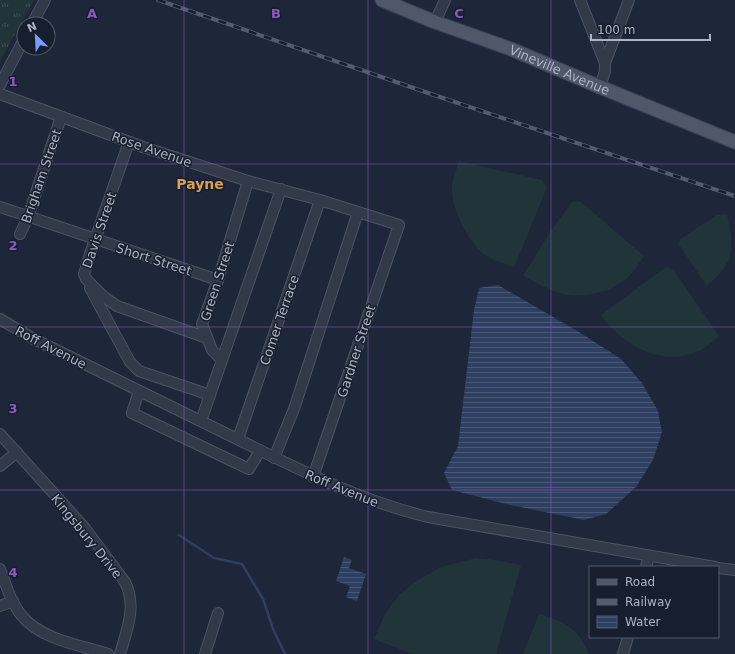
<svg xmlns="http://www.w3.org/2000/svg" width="735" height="654" font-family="'DejaVu Sans',sans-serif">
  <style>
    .grass { fill: url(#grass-tufts) }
    .pitch { fill: #20343a }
    .water { fill: url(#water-rules) }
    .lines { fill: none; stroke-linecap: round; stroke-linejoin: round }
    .stream { stroke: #2f3f62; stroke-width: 2.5 }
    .minor-casing { stroke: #4c5364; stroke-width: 12 }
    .major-casing { stroke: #3b4252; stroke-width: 15 }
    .minor { stroke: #323949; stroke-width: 10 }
    .major { stroke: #4f5769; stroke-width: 13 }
    .rail-casing { stroke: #535c71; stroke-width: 4 }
    .rail { stroke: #171e2d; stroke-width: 2.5; stroke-dasharray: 8; stroke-linecap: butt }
    .grid { fill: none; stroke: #8c5bc1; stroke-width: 1; stroke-opacity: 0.55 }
    .labels { text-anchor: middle; stroke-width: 3; stroke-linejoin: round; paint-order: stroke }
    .street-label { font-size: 13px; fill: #acb3c6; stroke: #171e2d }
    .neighbourhood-label { font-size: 14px; font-weight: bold; fill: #dc9e51; stroke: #171e2d }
    .grid-label { font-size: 13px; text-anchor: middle; font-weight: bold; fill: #8c5bc1; stroke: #171e2d; stroke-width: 3; stroke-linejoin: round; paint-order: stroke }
  </style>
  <defs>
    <pattern id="grass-tufts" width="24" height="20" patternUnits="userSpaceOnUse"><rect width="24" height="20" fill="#20343a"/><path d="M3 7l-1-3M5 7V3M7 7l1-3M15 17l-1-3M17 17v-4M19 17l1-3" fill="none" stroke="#3e4f55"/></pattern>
    <pattern id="water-rules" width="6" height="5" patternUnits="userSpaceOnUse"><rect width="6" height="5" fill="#2f3f62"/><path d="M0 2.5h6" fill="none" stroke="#4a5877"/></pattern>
  </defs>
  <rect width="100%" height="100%" fill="#1e2639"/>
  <polygon class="grass" points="0,0 34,0 0,61"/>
  <g class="pitch">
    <path d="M 459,161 L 542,180 L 547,187 L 514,268 C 506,264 496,261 488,257 C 471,248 454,213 452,194 C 451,183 456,171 459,161 Z"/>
    <path d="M 572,202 L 581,202 L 644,256 C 639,263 634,272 627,278 C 611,292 583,299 563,294 C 549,291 536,282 523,276 L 550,232 Z"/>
    <path d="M 727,214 C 735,251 735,261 707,286 L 679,245 L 680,239 L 717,215 Z"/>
    <path d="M 666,267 L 673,269 L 719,336 C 712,341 706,348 699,351 C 662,368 622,345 601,315 Z"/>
    <polygon points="476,558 496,560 521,565 496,654 412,654 374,639 384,616 399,595 415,582 441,567"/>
    <path d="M 539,614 C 565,622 578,628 589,654 L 523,654 Z"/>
  </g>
  <g class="water">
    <polygon points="498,285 579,332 621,359 642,383 658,411 662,432 653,460 636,487 606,514 584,520 506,504 452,490 444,473 458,446 474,310 479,288"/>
    <polygon points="344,557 352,560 349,568 366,574 357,601 346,597 350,586 336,581"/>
  </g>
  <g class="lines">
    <polyline class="stream" points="179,535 214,558 242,564 263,599 273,629 285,654"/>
    <g class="minor-casing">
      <g id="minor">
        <polyline points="580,0 605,63 605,71 600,87"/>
        <polyline points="435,22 445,0"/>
        <polyline points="32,24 45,0"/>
        <polyline points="605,63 629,0"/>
        <polyline points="0,85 24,39"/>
        <polyline points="0,94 143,147 248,181 320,200 399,225 313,477"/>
        <polyline points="129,142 90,254 84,274 86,279 104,297 117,306 207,338"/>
        <polyline points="0,207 218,280"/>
        <polyline points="20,234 28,217 61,117"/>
        <polyline points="90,288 130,362 139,371 210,395"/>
        <path d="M 0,319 L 32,338 C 99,371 165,404 231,436 C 296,468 358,500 428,517 L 715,567"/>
        <polyline points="222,360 281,189"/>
        <polyline points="139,391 132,413 249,469 260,451"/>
        <polyline points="201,421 222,360 212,350 202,324 218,280 248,181"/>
        <path d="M 0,434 L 84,527 L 125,582 C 137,606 127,630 120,654"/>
        <polyline points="238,439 320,200"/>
        <polyline points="274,458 294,409 358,212"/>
        <polyline points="0,466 17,452"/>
        <polyline points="646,567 649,556"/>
        <polyline points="718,568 735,570"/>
        <path d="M 0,569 C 6,585 11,603 22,616 C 42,640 80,645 108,654"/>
        <polyline points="0,606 13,601"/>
        <polyline points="205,654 218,613"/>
        <polyline points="623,654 628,637"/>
      </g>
    </g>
    <g class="major-casing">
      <g id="major">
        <path id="s1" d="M 382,0 L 435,22 L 511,49 L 600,87 L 735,142"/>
      </g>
    </g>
    <use href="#minor" class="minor"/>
    <use href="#major" class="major"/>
    <g class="rail-casing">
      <polyline id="rail" points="158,0 434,95 735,196"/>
    </g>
    <use href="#rail" class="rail"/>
  </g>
  <path class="grid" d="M 184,0 L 184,654M 368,0 L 368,654M 551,0 L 551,654M 0,164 L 735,164M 0,327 L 735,327M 0,490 L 735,490"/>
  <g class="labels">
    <g class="street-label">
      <text dy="5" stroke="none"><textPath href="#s1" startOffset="191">Vineville Avenue</textPath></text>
      <text transform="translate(152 149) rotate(19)" y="5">Rose Avenue</text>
      <text transform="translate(41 176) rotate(-71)" y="5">Brigham Street</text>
      <text transform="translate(99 230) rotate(-71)" y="5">Davis Street</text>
      <text transform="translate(154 259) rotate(18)" y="5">Short Street</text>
      <text transform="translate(217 281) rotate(-72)" y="5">Green Street</text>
      <text transform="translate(279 320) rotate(-71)" y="5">Comer Terrace</text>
      <text transform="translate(51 347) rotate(27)" y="5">Roff Avenue</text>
      <text transform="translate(356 351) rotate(-72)" y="5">Gardner Street</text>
      <text transform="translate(342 488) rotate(22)" y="5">Roff Avenue</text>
      <text transform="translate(87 536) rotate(51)" y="5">Kingsbury Drive</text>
    </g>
    <g class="neighbourhood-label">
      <text x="200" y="189">Payne</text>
    </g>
  </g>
  <g class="grid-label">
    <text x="92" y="18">A</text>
    <text x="276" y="18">B</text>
    <text x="459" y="18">C</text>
    <text x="13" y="86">1</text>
    <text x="13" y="250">2</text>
    <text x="13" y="413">3</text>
    <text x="13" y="577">4</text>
  </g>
  <rect x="589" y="566" width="130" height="72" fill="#171e2d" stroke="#535a6a"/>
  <rect x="597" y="579" width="20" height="6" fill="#4f5769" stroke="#535a6a"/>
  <text x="625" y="586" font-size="12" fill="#acb3c6">Road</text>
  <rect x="597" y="599" width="20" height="6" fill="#535c71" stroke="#535a6a"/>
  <text x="625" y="606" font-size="12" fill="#acb3c6">Railway</text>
  <rect x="597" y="616" width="20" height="12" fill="url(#water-rules)" stroke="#535a6a"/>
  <text x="625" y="626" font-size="12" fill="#acb3c6">Water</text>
  <g transform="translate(36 36) rotate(336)"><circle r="19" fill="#171e2d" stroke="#535a6a"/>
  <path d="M0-3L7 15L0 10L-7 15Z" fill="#789cff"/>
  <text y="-6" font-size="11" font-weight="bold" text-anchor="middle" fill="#acb3c6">N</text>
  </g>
  <path d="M591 34v6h119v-6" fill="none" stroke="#acb3c6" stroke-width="2"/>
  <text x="597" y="34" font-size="12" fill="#acb3c6" stroke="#171e2d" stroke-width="3" paint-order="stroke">100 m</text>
</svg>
